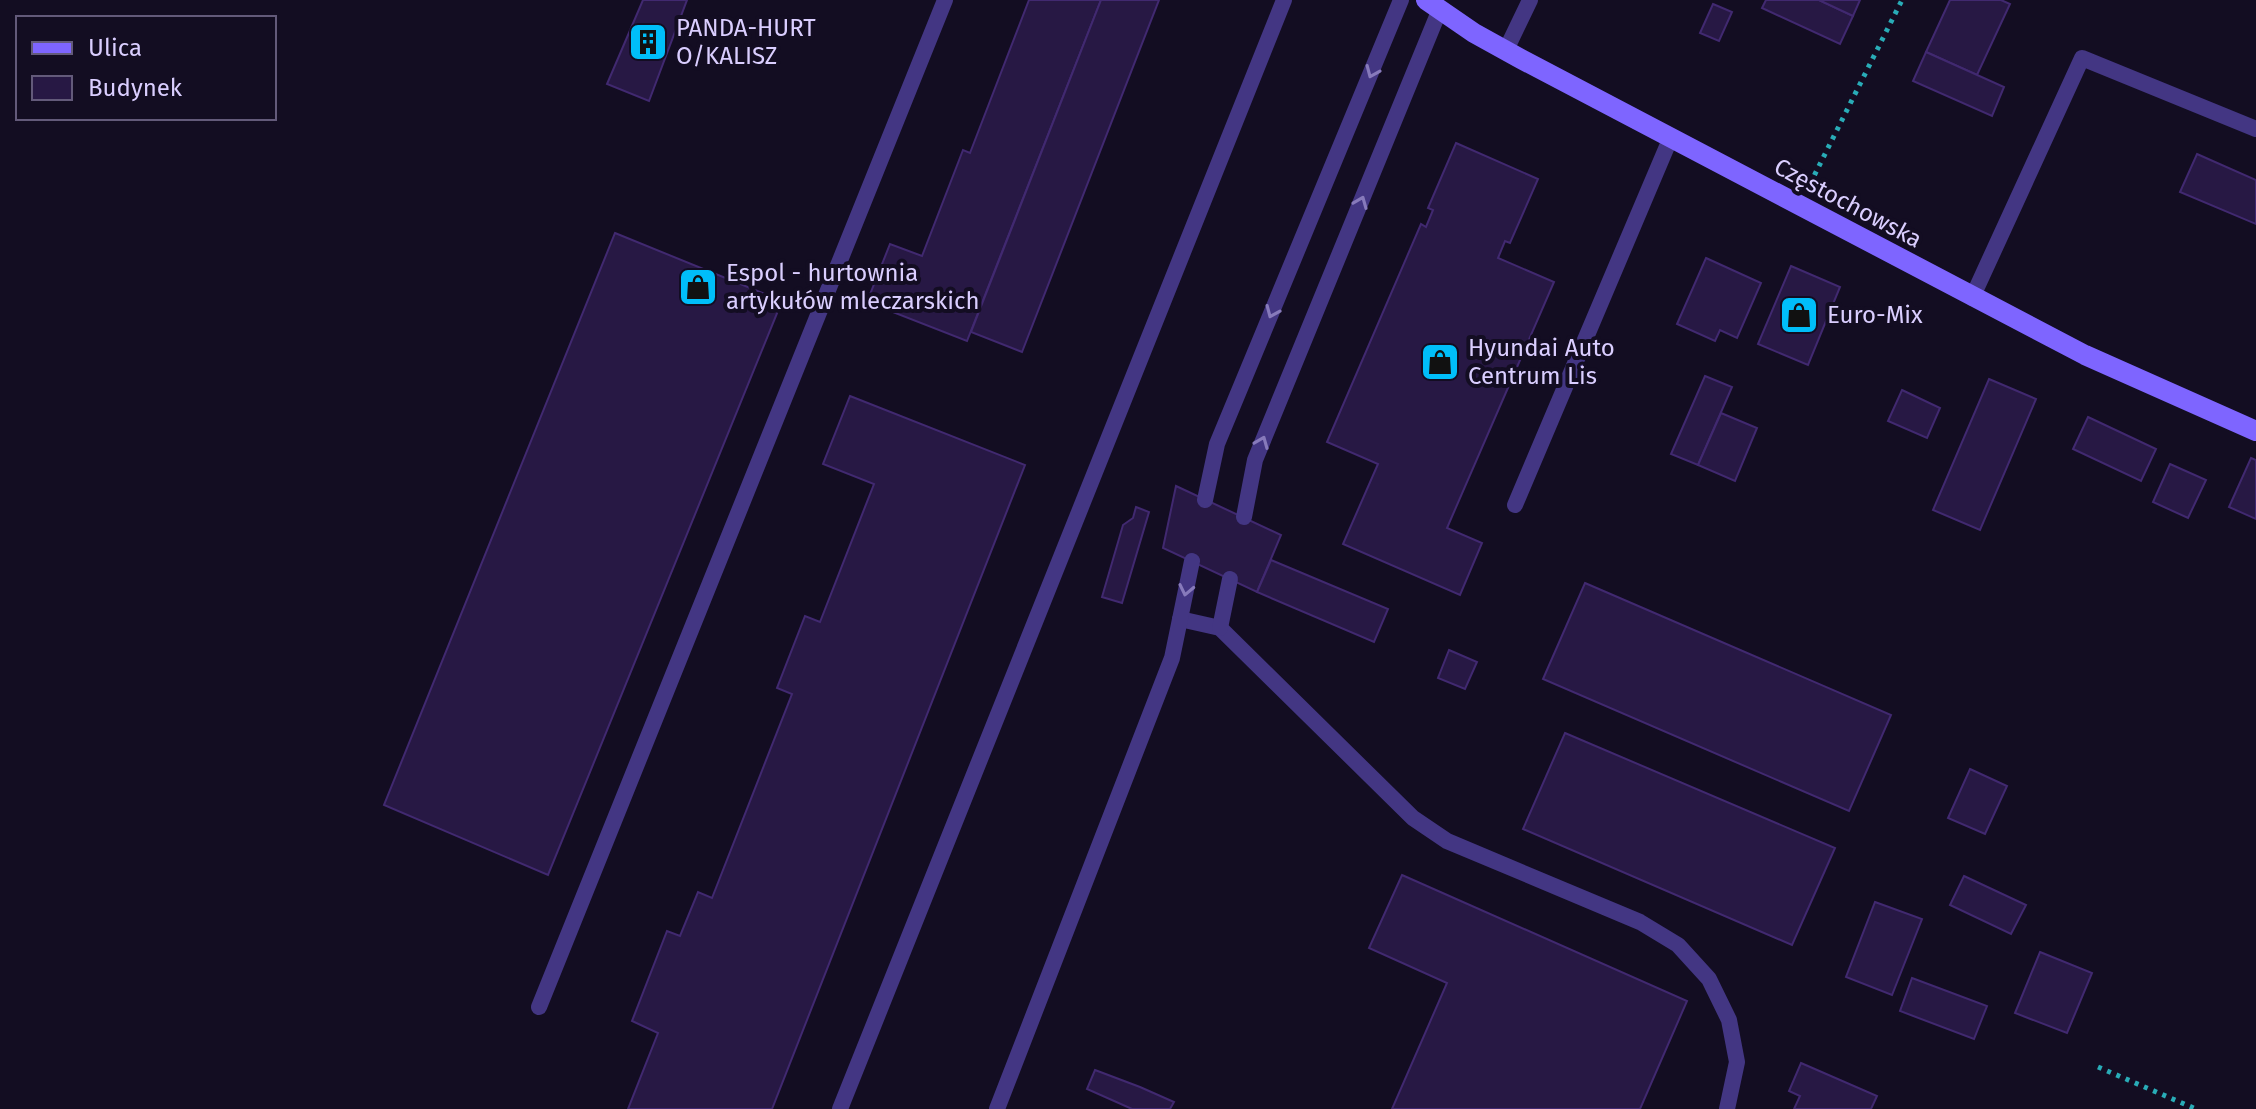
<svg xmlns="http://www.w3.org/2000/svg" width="2256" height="1109" font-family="'Fira Sans',sans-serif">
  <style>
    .building { fill: #271844; stroke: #412970; stroke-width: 2 }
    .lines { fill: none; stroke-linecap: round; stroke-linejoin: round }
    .path { stroke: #29acb7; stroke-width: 5; stroke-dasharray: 4 6; stroke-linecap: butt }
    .lane { stroke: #433683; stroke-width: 16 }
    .secondary { stroke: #7e65ff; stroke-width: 20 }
    .oneway { stroke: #877abb }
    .labels { text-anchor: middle; stroke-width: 8; stroke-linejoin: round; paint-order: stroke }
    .poi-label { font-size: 24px; fill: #daceff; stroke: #130d22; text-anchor: start }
    .street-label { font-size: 24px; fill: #daceff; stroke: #130d22 }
  </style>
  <rect width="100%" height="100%" fill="#130d22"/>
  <g class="building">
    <polygon points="643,0 687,0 649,101 607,84"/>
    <polygon points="1029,0 1101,0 967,341 867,302 890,244 922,256 963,150 970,153"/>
    <polygon points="1101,0 1159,0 1022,352 971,332"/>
    <polygon points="1766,0 1819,0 1853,16 1840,44 1762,8"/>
    <polygon points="1819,0 1860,0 1853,16"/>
    <polygon points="1950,0 2001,0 2010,4 1977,75 1926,52"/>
    <polygon points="1713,4 1732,12 1719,41 1700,33"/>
    <polygon points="1926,52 2004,87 1992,116 1913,81"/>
    <polygon points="1456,143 1538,179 1510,243 1505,241 1498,258 1554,282 1447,528 1482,543 1460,595 1343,544 1378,464 1327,442 1421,224 1426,227 1433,210 1428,208"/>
    <polygon points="2197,154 2256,180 2256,224 2180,192"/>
    <polygon points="615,233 782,301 548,875 384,805"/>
    <polygon points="1706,258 1761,283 1737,338 1720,330 1715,341 1677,324"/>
    <polygon points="1791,266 1840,287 1808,365 1758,344"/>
    <polygon points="1705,376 1732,387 1698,465 1671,454"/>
    <polygon points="1989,379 2036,399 1980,530 1933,510"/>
    <polygon points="1902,390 1940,408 1927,438 1888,421"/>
    <polygon points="850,396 1025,465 772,1109 628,1109 658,1033 632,1021 667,931 680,936 698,892 712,898 792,694 777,688 805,616 820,622 874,484 823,464"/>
    <polygon points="1721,413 1757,428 1735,481 1698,465"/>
    <polygon points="2088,417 2156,449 2141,481 2073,449"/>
    <polygon points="2251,458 2256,460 2256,519 2229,507"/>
    <polygon points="2170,464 2206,480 2188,518 2153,502"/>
    <polygon points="1176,486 1281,535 1257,592 1163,548"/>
    <polygon points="1136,507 1149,512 1122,603 1102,597 1123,525 1133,518"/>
    <polygon points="1271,560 1388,609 1374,642 1257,592"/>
    <polygon points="1585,583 1891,715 1849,811 1543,679"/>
    <polygon points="1449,650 1477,662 1465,689 1438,678"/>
    <polygon points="1565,733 1835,848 1792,945 1523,829"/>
    <polygon points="1970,769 2007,786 1985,834 1948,818"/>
    <polygon points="1402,875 1687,1001 1640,1109 1392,1109 1447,983 1369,948"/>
    <polygon points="1964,876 2026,905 2011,934 1950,905"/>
    <polygon points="1875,902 1922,919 1892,995 1846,977"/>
    <polygon points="2040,952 2092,973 2067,1033 2015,1013"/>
    <polygon points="1912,978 1987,1006 1974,1039 1900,1011"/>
    <polygon points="1801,1063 1877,1096 1871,1109 1794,1109 1800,1096 1789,1091"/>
    <polygon points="1095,1070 1140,1087 1174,1102 1170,1109 1132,1109 1087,1089"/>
  </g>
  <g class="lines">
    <g class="path">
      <polyline points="1810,184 1902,0"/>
      <polyline points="2098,1067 2196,1109"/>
    </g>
    <g class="lane">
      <polyline points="1506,50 1530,0"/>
      <polyline points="1972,298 2082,58 2256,129"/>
      <polyline points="1205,500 1217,444 1401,0"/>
      <polyline points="1515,505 1671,137"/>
      <polyline points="1244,517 1255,460 1440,9"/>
      <polyline points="1180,619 1220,628 1413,818 1447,841 1640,922 1678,945 1709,979 1729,1020 1737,1062 1727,1109"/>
      <polyline points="1220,628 1230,579"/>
      <polyline points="539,1007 945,0"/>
      <polyline points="840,1109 1284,0"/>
      <polyline points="997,1109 1172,658 1192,561"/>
    </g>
    <polyline class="secondary" points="1426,0 1474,33 1521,59 2085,355 2256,431"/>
  </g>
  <defs><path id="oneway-chevron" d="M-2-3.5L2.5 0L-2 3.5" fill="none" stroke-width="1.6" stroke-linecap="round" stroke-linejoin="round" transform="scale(2)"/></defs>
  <g class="oneway">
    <use href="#oneway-chevron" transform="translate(1372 72) rotate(113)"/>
    <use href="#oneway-chevron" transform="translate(1361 202) rotate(-68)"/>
    <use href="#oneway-chevron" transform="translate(1272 312) rotate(113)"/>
    <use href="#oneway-chevron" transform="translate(1262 442) rotate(-68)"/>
    <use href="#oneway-chevron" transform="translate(1186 590) rotate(102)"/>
  </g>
  <defs>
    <g id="building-square" transform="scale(2)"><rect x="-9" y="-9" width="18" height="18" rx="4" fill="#00bef9" stroke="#130d22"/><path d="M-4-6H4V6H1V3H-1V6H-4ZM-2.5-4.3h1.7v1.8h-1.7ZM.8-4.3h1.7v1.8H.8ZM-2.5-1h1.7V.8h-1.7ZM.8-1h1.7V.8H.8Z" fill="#111"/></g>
    <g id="shop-square" transform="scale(2)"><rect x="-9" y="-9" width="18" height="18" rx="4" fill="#00bef9" stroke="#130d22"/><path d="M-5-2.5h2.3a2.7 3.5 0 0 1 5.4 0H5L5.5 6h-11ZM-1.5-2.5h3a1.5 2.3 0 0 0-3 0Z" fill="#111"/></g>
  </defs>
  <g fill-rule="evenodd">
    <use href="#building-square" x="648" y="42"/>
    <use href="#shop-square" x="698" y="287"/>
    <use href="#shop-square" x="1799" y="315"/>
    <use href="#shop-square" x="1440" y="362"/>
  </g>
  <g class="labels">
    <g class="poi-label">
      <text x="676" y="36">PANDA-HURT<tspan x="676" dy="28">O/KALISZ</tspan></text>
      <text x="726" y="281">Espol - hurtownia<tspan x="726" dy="28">artykułów mleczarskich</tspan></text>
      <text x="1827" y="323">Euro-Mix</text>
      <text x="1468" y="356">Hyundai Auto<tspan x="1468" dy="28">Centrum Lis</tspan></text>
    </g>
    <g class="street-label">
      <text transform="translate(1848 203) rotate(28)" y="8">Częstochowska</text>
    </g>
  </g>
  <rect x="16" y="16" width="260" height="104" fill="#130d22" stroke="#635a7a" stroke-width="2"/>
  <rect x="32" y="42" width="40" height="12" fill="#7e65ff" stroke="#635a7a" stroke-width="2"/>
  <text x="88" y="56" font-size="24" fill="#daceff">Ulica</text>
  <rect x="32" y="76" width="40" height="24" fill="#271844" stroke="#635a7a" stroke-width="2"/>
  <text x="88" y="96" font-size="24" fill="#daceff">Budynek</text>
</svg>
